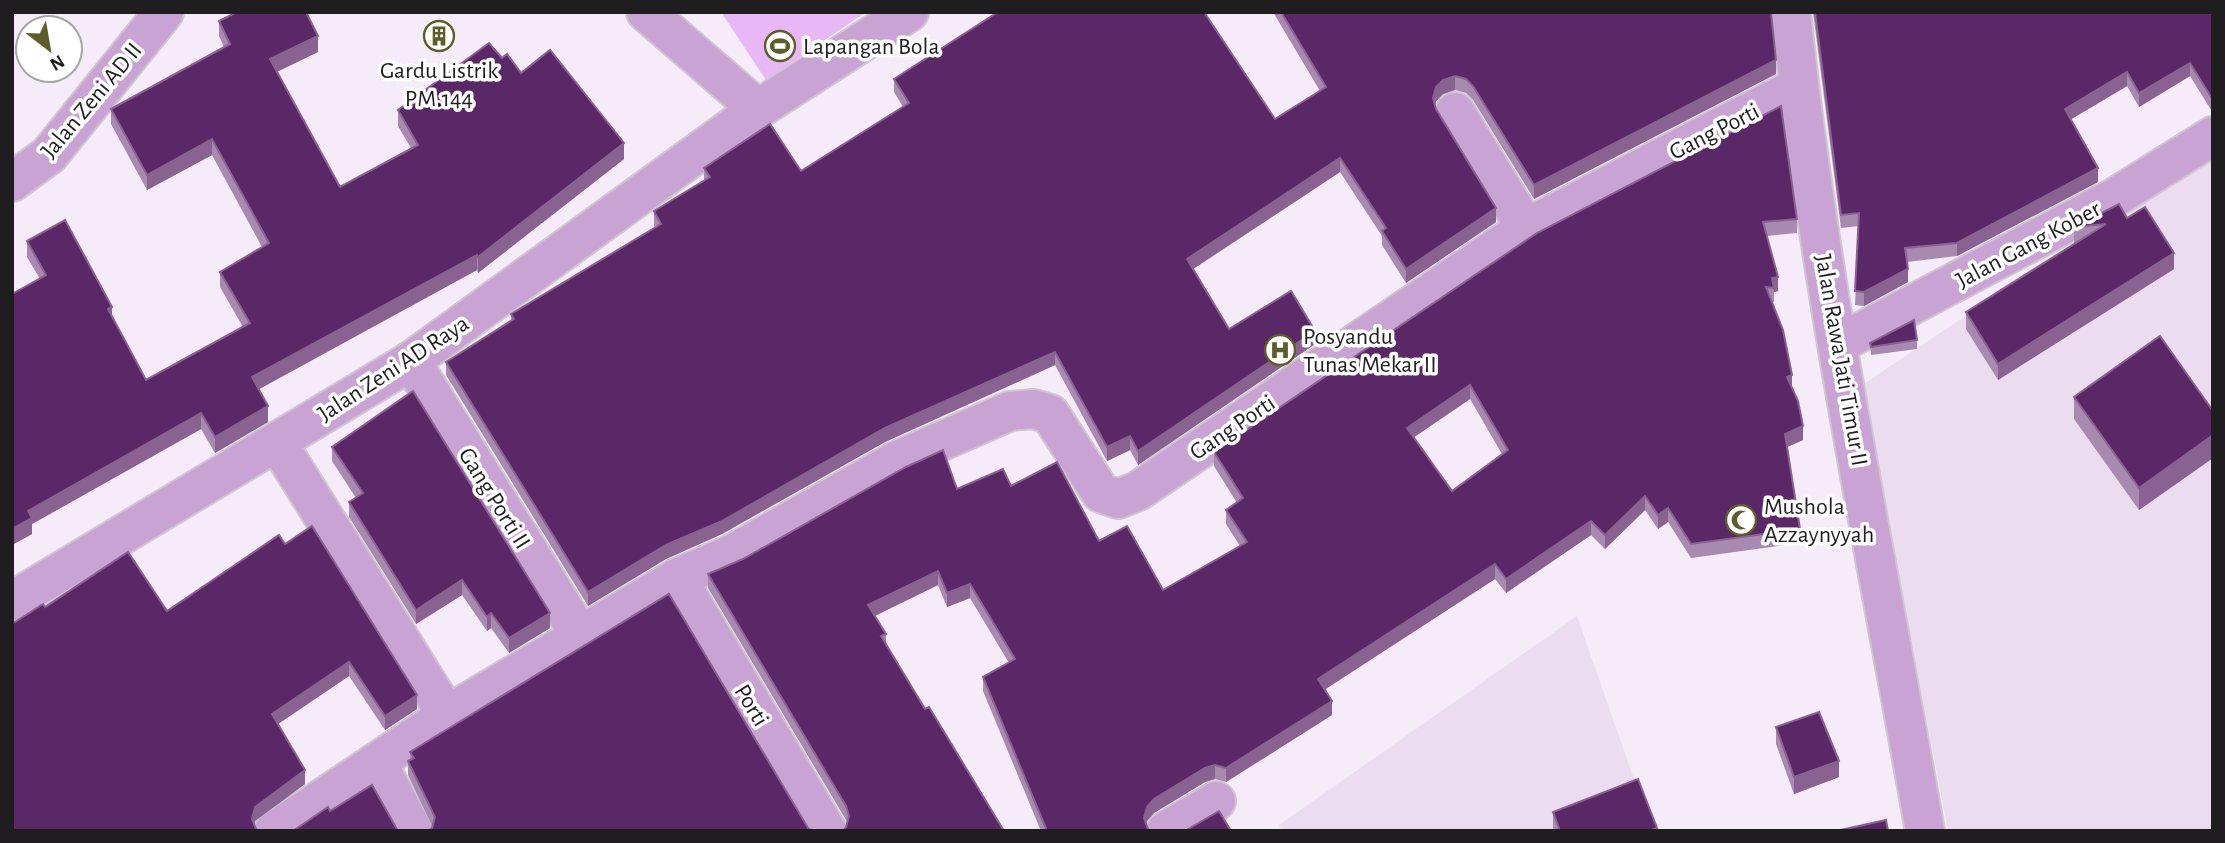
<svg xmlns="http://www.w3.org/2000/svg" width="2225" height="843" font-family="'Alegreya Sans',sans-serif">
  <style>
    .built { fill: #ecdcf0 }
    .green { fill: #e8b7f5 }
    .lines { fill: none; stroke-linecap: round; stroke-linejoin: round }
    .street-casing { stroke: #cfc6d1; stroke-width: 42 }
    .street { stroke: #c9a3d3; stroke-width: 38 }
    .wall { fill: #a88ab0; fill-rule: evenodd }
    .shaded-wall { fill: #8a6292 }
    .building { fill: #5b2867; stroke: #8a6292; stroke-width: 2; fill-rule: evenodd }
    .labels { text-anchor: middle; stroke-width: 7; stroke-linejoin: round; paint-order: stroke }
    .poi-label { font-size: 24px; fill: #201d21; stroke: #fff; text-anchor: start }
    .street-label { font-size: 24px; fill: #201d21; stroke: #fff }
  </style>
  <rect width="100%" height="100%" fill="#f6ebf8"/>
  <g class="built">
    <polygon points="2213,151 2213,831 1948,831 1862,385"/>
    <polygon points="1577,616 1652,831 1282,831 1279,825"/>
  </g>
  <polygon class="green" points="721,12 866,12 766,80"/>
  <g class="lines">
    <g class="street-casing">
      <g id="street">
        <polyline points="646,12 758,109"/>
        <path d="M 1791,12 C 1819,287 1877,559 1925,831"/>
        <polyline points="1455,112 1526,228"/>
        <polyline points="12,182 49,155 164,12"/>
        <polyline points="1838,344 2114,198 2213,136"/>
        <polyline points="411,361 580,635"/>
        <polyline points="277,442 447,715"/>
        <polyline points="677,578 827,831"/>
        <polyline points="12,601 411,361 758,109 909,12"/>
        <polyline points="378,764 413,831"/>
        <polyline points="274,831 447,715 677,578 732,554 896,461 1010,411 1033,409 1050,414 1101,493 1118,499 1138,491 1526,228 1798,87"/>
        <polyline points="1166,831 1216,801"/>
      </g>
    </g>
    <use href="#street" class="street"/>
  </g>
  <g class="wall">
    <polygon points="996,12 1204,12 1275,119 1320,91 1273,12 1771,12 1776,74 1534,199 1473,100 1466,93 1455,90 1443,94 1436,101 1435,105 1436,109 1496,222 1406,283 1382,245 1382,236 1340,172 1193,269 1229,329 1315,344 1138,465 1130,450 1107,461 1055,365 885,442 722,534 666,559 588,606 446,375 446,362 511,321 511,314 655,228 654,225 654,211 704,180 704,168 801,171 903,107 894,92 894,79 997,13"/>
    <polygon points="1813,12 2213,12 2213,113 2190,76 2139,107 2127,86 2071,119 2098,182 1957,256 1907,262 1908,282 1864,306 1855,305 1859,226 1841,228"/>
    <polygon points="219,21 318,52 277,72 340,187 411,148 398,126 398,110 502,58 624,159 478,273 477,270 258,389 268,422 215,453 201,429 32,524 32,534 12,545 40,279 27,257 27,241 112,318 146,380 243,327 220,287 220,272 262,247 212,155 147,190 111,124 111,109 224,47 219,36"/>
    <path d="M 1781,106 L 1797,219 L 1797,233 L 1766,236 L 1778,277 L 1778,291 L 1774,292 L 1774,302 L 1772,302 L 1783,330 L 1792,375 L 1792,389 L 1798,401 L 1803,426 L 1803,440 L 1787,447 L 1800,529 L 1800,543 L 1691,558 L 1668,522 L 1658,529 L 1645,510 L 1605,549 L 1591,535 L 1506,593 L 1495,579 L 1325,689 L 1332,701 L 1332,715 L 1226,782 L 1215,779 L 1205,782 L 1154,813 L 1147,821 L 1146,824 L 1148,829 L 1150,831 L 1041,831 L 983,691 L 983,677 L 1009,663 L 970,598 L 947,607 L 938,585 L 875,616 L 886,634 L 886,643 L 925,709 L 929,707 L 1004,831 L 843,831 L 846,827 L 847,824 L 846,820 L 708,588 L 708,574 L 743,559 L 906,467 L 943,450 L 957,489 L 1003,469 L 1011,486 L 1057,462 L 1099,541 L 1127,526 L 1163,590 L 1240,546 L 1226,524 L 1226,510 L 1237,503 L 1214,466 L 1214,452 L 1537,233 ZM 1470,399 L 1502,454 L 1452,491 L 1414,437 Z"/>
    <polygon points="2127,218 2174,269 1998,380 1966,329 1966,312 2074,244 2074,227"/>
    <polygon points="1917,340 1917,349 1871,355 1870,343"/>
    <polygon points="2074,397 2213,411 2213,458 2139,510 2074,419"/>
    <polygon points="332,447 550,628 509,653 491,628 487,631 462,595 416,624 349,517 349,502 356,498 332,461"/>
    <polygon points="285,544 417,709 385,730 349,676 278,724 305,784 255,821 254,824 256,829 45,607 167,611"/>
    <polygon points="1776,727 1839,777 1794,794 1776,744"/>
    <polygon points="410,752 808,828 432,828 432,826 408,775 408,761 410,760"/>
    <polygon points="1553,812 1657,831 1554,831 1553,828"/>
  </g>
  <g class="shaded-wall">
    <polygon points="318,36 318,52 270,75 270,59"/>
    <polygon points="1776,60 1776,74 1534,199 1534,185"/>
    <polygon points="2190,63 2190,76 2139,107 2139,93"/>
    <polygon points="2127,72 2127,86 2065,123 2065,109"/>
    <polygon points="1455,76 1455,90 1443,94 1436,101 1433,112 1433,98 1436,87 1443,80"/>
    <polygon points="212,139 212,155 147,190 147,175"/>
    <polygon points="624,143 624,159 478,273 478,257"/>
    <polygon points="1340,158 1340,172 1187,273 1187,259"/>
    <polygon points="2098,168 2098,182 1957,256 1957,243"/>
    <polygon points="1496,208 1496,222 1406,283 1406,269"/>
    <polygon points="2174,253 2174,269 1998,380 1998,364"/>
    <polygon points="477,255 477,270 252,393 252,377"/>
    <polygon points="1908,269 1908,282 1864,306 1864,292"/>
    <polygon points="1778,277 1778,291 1774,292 1772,278"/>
    <polygon points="112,307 112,322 108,309"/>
    <polygon points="1315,331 1315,344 1138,465 1138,451"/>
    <polygon points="1055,352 1055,365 885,442 722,534 666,559 588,606 588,592 666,545 885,428"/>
    <polygon points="1792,375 1792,389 1787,377"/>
    <polygon points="1470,385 1470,399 1407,442 1407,428"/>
    <polygon points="268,406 268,422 215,453 215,437"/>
    <polygon points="201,413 201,429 32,524 32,534 12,545 12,529 28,511"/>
    <polygon points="1803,426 1803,440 1785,448 1785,434"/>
    <polygon points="2213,435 2213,458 2139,510 2139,488"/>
    <polygon points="1130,436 1130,450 1107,461 1107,447"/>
    <polygon points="1645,496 1645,510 1605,549 1605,535"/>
    <polygon points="1668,508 1668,522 1658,529 1658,515"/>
    <polygon points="1591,521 1591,535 1506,593 1506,579"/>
    <polygon points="1495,564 1495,579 1318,694 1318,679"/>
    <polygon points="938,571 938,585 868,619 868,605"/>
    <polygon points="462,580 462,595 416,624 416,610"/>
    <polygon points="970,584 970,598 947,607 947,593"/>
    <polygon points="491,613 491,628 487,631 487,617"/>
    <polygon points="550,613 550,628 509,653 509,638"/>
    <polygon points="349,662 349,676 272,728 272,714"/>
    <polygon points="417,695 417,709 385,730 385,716"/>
    <polygon points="1332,701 1332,715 1226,782 1226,768"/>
    <polygon points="1839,761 1839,777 1794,794 1794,777"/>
    <polygon points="1215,765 1215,779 1205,782 1154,813 1147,821 1144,831 1144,818 1147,807 1154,799 1205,768"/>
    <polygon points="305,770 305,784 255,821 253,831 252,819 255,807"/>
  </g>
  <g class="building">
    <polygon points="237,12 306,12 318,36 270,59 340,187 418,145 398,110 489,43 502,58 507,54 521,73 550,50 624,143 478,257 477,255 252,377 268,406 215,437 201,413 28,511 32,518 12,529 12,294 46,275 27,241 65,220 112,307 108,309 146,380 250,323 220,272 269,243 212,139 147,175 111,109 230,44 219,21"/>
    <polygon points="998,12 1204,12 1275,119 1326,87 1281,12 1771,12 1776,60 1534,185 1473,86 1466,79 1455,76 1443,80 1436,87 1433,98 1436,109 1496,208 1406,269 1382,231 1386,228 1340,158 1187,259 1229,329 1291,291 1315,331 1138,451 1130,436 1107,447 1055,352 885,428 722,521 666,545 588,592 446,362 514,319 511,314 661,224 654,211 710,177 704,168 770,124 801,171 909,103 894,79"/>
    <polygon points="1815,12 2213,12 2213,100 2190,63 2139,93 2127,72 2065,109 2098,168 1957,243 1905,248 1908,269 1864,292 1855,291 1859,213 1841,215"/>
    <path d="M 1781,106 L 1797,219 L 1763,222 L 1778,277 L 1772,278 L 1774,288 L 1766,287 L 1783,330 L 1792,375 L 1787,377 L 1798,401 L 1803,426 L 1785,434 L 1800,529 L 1691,544 L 1668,508 L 1658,515 L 1645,496 L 1605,535 L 1591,521 L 1506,579 L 1495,564 L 1318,679 L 1332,701 L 1226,768 L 1215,765 L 1205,768 L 1154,799 L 1147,807 L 1144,818 L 1148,829 L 1150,831 L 1047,831 L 983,677 L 1015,659 L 970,584 L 947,593 L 938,571 L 868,605 L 886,634 L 881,636 L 925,709 L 929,707 L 1004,831 L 843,831 L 846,827 L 849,816 L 846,806 L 708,574 L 743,559 L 906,467 L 943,450 L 957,489 L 1003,469 L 1011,486 L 1057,462 L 1099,541 L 1127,526 L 1163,590 L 1247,542 L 1226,510 L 1243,498 L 1214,452 L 1537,233 ZM 1470,385 L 1508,450 L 1452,491 L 1407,428 Z"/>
    <polygon points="2119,204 2127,218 2145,207 2174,253 1998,364 1966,312 2106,224 2074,227"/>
    <polygon points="1914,320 1917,340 1871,347 1870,343"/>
    <polygon points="2160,336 2213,411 2213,435 2139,488 2074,397"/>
    <polygon points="413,391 550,613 509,638 491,613 487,617 462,580 416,610 349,502 363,493 332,447"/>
    <polygon points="312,526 417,695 385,716 349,662 272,714 305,770 255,807 252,819 256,829 258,831 12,831 12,624 43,604 45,607 128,552 167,611 279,535 285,544"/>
    <polygon points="669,594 808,828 811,831 429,831 432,828 435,817 408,761 414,758 410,752"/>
    <polygon points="1819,712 1839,761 1794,777 1776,727"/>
    <polygon points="1638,779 1657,828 1649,831 1560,831 1553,812"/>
    <polygon points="372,785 398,831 293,831 328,807 330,811"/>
    <polygon points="1219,811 1231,831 1185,831"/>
    <polygon points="1886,820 1888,831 1836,831"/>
  </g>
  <defs>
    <g id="building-ring" transform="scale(1.575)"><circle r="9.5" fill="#fff" stroke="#5c5d2a" stroke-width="1.5"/><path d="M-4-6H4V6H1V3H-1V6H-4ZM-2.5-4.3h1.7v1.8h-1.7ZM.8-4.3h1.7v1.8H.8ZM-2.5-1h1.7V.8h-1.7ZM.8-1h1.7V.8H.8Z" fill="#5c5d2a"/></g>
    <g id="stadium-ring" transform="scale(1.575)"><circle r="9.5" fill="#fff" stroke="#5c5d2a" stroke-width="1.5"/><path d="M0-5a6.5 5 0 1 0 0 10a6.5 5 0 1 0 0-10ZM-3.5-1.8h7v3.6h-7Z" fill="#5c5d2a"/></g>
    <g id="hospital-ring" transform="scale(1.575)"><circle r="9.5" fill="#fff" stroke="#5c5d2a" stroke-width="1.5"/><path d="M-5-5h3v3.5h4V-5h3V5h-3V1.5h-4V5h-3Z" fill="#5c5d2a"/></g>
    <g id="mosque-ring" transform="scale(1.575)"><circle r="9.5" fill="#fff" stroke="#5c5d2a" stroke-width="1.5"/><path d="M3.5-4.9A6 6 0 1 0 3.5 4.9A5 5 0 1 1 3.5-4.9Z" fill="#5c5d2a"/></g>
  </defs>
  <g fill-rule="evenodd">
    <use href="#building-ring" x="439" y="36"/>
    <use href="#stadium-ring" x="780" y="46"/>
    <use href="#hospital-ring" x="1280" y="350"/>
    <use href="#mosque-ring" x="1741" y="520"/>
  </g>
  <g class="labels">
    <g class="poi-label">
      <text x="803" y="54">Lapangan Bola</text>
      <text x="439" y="78" text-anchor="middle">Gardu Listrik<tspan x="439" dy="28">PM.144</tspan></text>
      <text x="1303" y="344">Posyandu<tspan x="1303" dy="28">Tunas Mekar II</tspan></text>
      <text x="1764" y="514">Mushola<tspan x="1764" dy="28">Azzaynyyah</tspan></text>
    </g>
    <g class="street-label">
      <text transform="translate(91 100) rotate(-50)" y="8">Jalan Zeni AD II</text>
      <text transform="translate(1714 131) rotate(-27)" y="8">Gang Porti</text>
      <text transform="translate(2028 244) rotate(-28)" y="8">Jalan Gang Kober</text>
      <text transform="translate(1842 360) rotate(80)" y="8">Jalan Rawa Jati Timur II</text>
      <text transform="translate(393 368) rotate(-33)" y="8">Jalan Zeni AD Raya</text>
      <text transform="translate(1232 427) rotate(-34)" y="8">Gang Porti</text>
      <text transform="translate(495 498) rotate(58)" y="8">Gang Porti II</text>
      <text transform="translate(752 705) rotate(59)" y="8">Porti</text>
    </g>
  </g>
  <rect width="2225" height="843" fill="none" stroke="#201d21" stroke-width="28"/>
  <g transform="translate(49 49) rotate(149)"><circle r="33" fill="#ffffff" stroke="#a6a5a6" stroke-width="2"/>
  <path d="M0-5L12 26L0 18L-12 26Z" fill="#5c5d2a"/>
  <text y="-10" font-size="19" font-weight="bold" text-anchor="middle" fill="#201d21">N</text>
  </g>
</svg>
